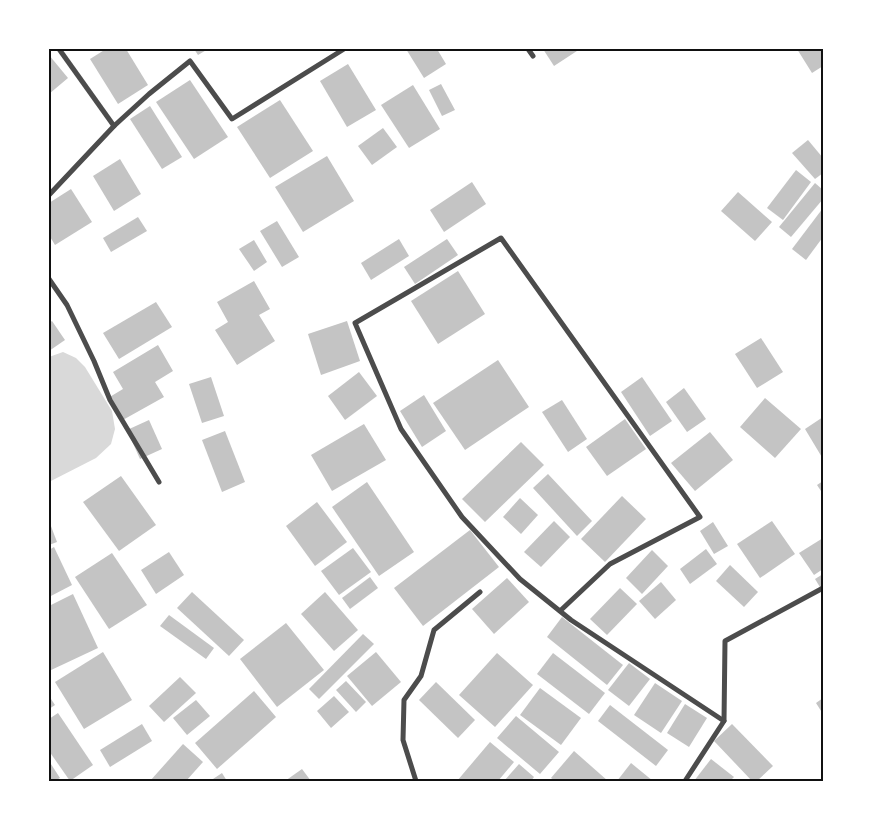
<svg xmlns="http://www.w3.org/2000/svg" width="872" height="830" font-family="'Crimson Pro',serif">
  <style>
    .water { fill: #d9d9d9 }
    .building { fill: #c4c4c4 }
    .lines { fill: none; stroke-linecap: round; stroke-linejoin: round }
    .minor { stroke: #4c4c4c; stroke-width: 5 }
    .neatline { fill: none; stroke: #111; stroke-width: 2 }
  </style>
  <rect width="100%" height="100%" fill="#fff"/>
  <polygon class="water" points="63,352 76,358 85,367 112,411 115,429 111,444 96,458 49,482 49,357"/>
  <g class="building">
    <polygon points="106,49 126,49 148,85 118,104 90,59"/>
    <polygon points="194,49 208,49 198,55"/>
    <polygon points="406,49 437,49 446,64 424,78"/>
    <polygon points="543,49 580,49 554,66"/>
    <polygon points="797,49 823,49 823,66 812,73"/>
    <polygon points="49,55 68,78 49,94"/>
    <polygon points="348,64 376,110 347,127 320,81"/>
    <polygon points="190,80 228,137 194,159 156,102"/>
    <polygon points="441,84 455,110 442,116 429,90"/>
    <polygon points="413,85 440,129 409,148 381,105"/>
    <polygon points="280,100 313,151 270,178 237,127"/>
    <polygon points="150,106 182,157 162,169 130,119"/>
    <polygon points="383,128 397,147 372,165 358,146"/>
    <polygon points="808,140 823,158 823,173 815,179 792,153"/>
    <polygon points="327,156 354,201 303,232 275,187"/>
    <polygon points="120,159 141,194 114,211 93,176"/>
    <polygon points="796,170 811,182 783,220 767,208"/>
    <polygon points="472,182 486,204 444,232 430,210"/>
    <polygon points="815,183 823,190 823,199 791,237 779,227"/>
    <polygon points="71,189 92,222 55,245 49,235 49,203"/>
    <polygon points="738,192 772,222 755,241 721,211"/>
    <polygon points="823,208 823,237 806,260 792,249"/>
    <polygon points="138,217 147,231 111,252 103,238"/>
    <polygon points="277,221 299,257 282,267 260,231"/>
    <polygon points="399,239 409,256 371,280 361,263"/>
    <polygon points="447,239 458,255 415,284 404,267"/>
    <polygon points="254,240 267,262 254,271 239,249"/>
    <polygon points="458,271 485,314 438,344 411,301"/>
    <polygon points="254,281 270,309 259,315 275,341 237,365 215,330 228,322 217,302"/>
    <polygon points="156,302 172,327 119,359 103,333"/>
    <polygon points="52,321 65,340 49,351 49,323"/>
    <polygon points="347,321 360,361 321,375 308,334"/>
    <polygon points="761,338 783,372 757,388 735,354"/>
    <polygon points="158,345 173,371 155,382 164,397 121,421 108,398 123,389 113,372"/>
    <polygon points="498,360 529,407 465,450 433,403"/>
    <polygon points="359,372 377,396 345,420 328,396"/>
    <polygon points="211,377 224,416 202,423 189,384"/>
    <polygon points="642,377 672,421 650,436 621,392"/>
    <polygon points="684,388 706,419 687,432 666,402"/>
    <polygon points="424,395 446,431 422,447 400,411"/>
    <polygon points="765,398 801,429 775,458 740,427"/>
    <polygon points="562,400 587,439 568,452 542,412"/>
    <polygon points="823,417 823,459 805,429"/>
    <polygon points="625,419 646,449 607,476 586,447"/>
    <polygon points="149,420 162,449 140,459 127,430"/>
    <polygon points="364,424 386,460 332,491 311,455"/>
    <polygon points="225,431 245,482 222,492 202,440"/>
    <polygon points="710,432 733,460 695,491 671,463"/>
    <polygon points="521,442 544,465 485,522 462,499"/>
    <polygon points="548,474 592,521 577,536 533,488"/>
    <polygon points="121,476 156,525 119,551 83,502"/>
    <polygon points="823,481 823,494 817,485"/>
    <polygon points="367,482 414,552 379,576 332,507"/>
    <polygon points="622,496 646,519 605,562 581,539"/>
    <polygon points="520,498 538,515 521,534 503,517"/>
    <polygon points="317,502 347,542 315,566 286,526"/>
    <polygon points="49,521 57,542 49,545"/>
    <polygon points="554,521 570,537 541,567 524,552"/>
    <polygon points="772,521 795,554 760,578 737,544"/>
    <polygon points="713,522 728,546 714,554 700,531"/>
    <polygon points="470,530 499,567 423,626 394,588"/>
    <polygon points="823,538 823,569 814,575 799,553"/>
    <polygon points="54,547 72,585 49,597 49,550"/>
    <polygon points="353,548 371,572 339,595 321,571"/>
    <polygon points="706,549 717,564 690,584 680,569"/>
    <polygon points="652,550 668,566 642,594 626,578"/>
    <polygon points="169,552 184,575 156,594 141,570"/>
    <polygon points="112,553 147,605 109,629 75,577"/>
    <polygon points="730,565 758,592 744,607 716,581"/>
    <polygon points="823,574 823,592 815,579"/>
    <polygon points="370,577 378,588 350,609 342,598"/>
    <polygon points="507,578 529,602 494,634 472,609"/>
    <polygon points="661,582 676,600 655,619 639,601"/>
    <polygon points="620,588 637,604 607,635 590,619"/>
    <polygon points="192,592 244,640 229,656 177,608"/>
    <polygon points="325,592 358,630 334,651 301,614"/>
    <polygon points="73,594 98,648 49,671 49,606"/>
    <polygon points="169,615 214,648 206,659 160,626"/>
    <polygon points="562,617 623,665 607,685 547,637"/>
    <polygon points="286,623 324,670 277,707 240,659"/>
    <polygon points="363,634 374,644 319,699 309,689"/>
    <polygon points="103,652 132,700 84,729 55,682"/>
    <polygon points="376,652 401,682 372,706 347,676"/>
    <polygon points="497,653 533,685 495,727 459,695"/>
    <polygon points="553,653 605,693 589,714 537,674"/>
    <polygon points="629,663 650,679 629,706 608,690"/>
    <polygon points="180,677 196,693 164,722 149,706"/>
    <polygon points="346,681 366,702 356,712 336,690"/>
    <polygon points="436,682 475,720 458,738 419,700"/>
    <polygon points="655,683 682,701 661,733 634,715"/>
    <polygon points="540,688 581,718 561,745 520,715"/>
    <polygon points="254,691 276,717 217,769 195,743"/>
    <polygon points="49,696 55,705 49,709"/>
    <polygon points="334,696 349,712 331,728 317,711"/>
    <polygon points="823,698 823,714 816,703"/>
    <polygon points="196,700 210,716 187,735 173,718"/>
    <polygon points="685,704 707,718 689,747 667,733"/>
    <polygon points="610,705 668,750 656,766 598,721"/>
    <polygon points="58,713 93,765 70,781 49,751 49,719"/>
    <polygon points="516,716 559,752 540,774 497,738"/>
    <polygon points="142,724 152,741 110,767 100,750"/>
    <polygon points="732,724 773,766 757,781 752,781 714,741"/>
    <polygon points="490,742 514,762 498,781 457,781"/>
    <polygon points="183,744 203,762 186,781 150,781"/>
    <polygon points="574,751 608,781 555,781 551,778"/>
    <polygon points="711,759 734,777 730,781 694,781"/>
    <polygon points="49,761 60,778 55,781 49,781"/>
    <polygon points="631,763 653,781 617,781"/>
    <polygon points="519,764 534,777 531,781 504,781"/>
    <polygon points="302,769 311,781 285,781"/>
    <polygon points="222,773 227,781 210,781"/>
  </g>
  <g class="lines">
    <g class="minor">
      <polyline points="59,49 114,126"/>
      <polyline points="528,49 533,56"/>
      <polyline points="49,195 114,126 149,94 190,61 232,119 344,49"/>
      <polyline points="49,279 67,305 94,361 110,400 159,482"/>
      <polyline points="560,611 610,564 700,517 501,238 355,323 401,429 462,517 520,579 571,620 724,721 685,781"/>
      <polyline points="724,721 725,641 823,588"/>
      <polyline points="416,781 403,740 404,700 421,676 434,630 480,592"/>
    </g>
  </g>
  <rect width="872" height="830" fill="none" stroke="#ffffff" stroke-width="100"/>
  <rect x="50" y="50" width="772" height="730" class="neatline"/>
</svg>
